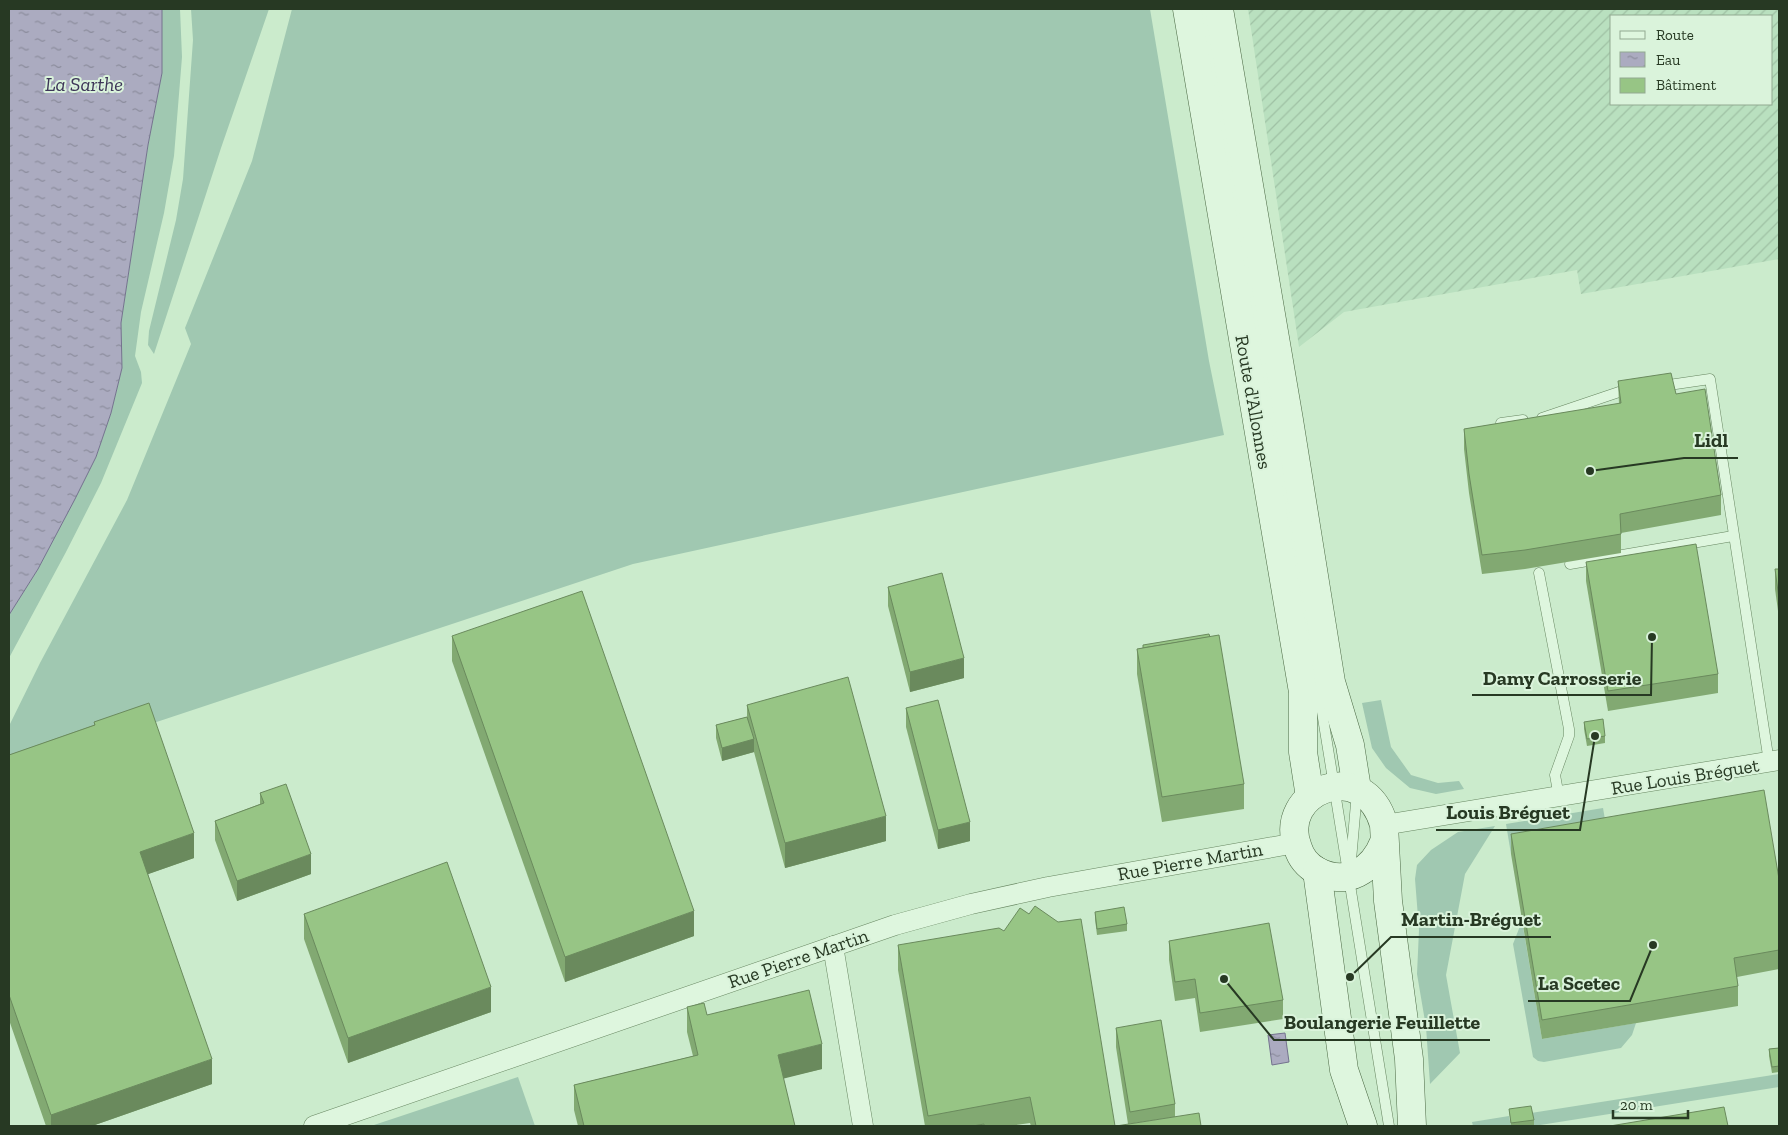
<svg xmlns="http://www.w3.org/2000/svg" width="1788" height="1135" font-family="'Zilla Slab',serif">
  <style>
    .farmland { fill: url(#farmland-furrows); fill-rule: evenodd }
    .grass { fill: #a0c8b1 }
    .water { fill: url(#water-ripples); stroke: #74728e }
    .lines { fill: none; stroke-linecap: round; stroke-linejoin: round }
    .service-casing { stroke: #678661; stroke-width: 11 }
    .minor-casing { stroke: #678661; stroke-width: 21 }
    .secondary-casing { stroke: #4b6944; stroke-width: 29 }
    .service { stroke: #def6de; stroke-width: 10 }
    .minor { stroke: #def6de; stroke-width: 20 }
    .secondary { stroke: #def6de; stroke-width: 28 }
    .wall { fill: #82a972 }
    .shaded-wall { fill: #6a8a5d }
    .building { fill: #97c585; stroke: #6a8a5d }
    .labels { text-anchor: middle; stroke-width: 4; stroke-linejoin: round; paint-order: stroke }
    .street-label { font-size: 19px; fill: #273923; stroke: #daf3db }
    .water-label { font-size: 20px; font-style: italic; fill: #3c3457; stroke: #daf3db }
    .leader { fill: none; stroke: #273923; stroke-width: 2 }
    .callout-dot { fill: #273923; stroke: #daf3db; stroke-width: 2 }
    .callout-label { font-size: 20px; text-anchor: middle; font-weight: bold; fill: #273923; stroke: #daf3db; stroke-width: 4; stroke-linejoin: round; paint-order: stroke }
  </style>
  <defs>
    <pattern id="farmland-furrows" width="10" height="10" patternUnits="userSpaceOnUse" patternTransform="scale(1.25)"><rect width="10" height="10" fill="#b9e0bf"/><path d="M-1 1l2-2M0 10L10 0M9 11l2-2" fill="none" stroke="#9fc1a4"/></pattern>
    <pattern id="water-ripples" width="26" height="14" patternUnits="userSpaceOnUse" patternTransform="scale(1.25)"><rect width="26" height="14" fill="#ababc0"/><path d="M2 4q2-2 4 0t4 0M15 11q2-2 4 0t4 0" fill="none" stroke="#8b8c9c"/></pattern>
  </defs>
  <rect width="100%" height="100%" fill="#cbebcc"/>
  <path class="farmland" d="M 1248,9 L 1779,9 L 1779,259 L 1581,294 L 1577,270 L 1344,312 L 1299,347 ZM 1612,16 L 1772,16 L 1772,104 L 1612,104 Z"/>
  <g class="grass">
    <polygon points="162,9 180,9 182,57 174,156 164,213 141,312 135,356 141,372 142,383 101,483 66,552 9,658 9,615 38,569 96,457 111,413 122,368 121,323 148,145 162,73"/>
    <polygon points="191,9 269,9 221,148 154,354 148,345 149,331 176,220 183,179 193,40"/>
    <polygon points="292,9 1150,9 1209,361 1224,435 633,564 9,771 9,726 40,663 127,500 191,344 185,328 252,161"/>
    <polygon points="1381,700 1391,747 1411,775 1438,783 1459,781 1464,789 1436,794 1410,788 1386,768 1372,748 1362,703"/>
    <polygon points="1603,808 1608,837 1511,854 1506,824"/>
    <polygon points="1495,826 1465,874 1446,975 1460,1053 1430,1084 1426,1027 1417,974 1419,930 1415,879 1417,865 1431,850 1458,832"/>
    <polygon points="1522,921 1542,1039 1636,1023 1632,1035 1621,1048 1544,1062 1538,1061 1533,1057 1513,944"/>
    <polygon points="1779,1074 1779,1087 1534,1126 1531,1113"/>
    <polygon points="518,1077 535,1126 371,1126"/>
    <polygon points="1509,1116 1511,1126 1473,1126 1472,1122"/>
  </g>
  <g class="water">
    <polygon points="9,9 162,9 162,73 148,145 121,323 122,368 111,413 96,457 75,499 38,569 9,615"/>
    <polygon points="1285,1033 1289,1062 1272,1065 1268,1035"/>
  </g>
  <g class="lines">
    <g class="service-casing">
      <g id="service">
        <polyline points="1204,9 1285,483 1389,1126"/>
        <polyline points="1662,386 1710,379 1769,762"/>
        <polyline points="1542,418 1619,392 1630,390"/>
        <polyline points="1501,423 1523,420"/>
        <polyline points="1570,564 1733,536"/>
        <polyline points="1539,573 1569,729 1569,736 1555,775 1559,797"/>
        <polyline points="1351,860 1357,792"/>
      </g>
    </g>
    <g class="minor-casing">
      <g id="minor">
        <polyline points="1384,825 1779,760"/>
        <polyline points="833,946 863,1126"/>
        <polyline points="314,1126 895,925 971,904 1048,887 1296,843"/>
      </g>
    </g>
    <g class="secondary-casing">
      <g id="secondary">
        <polyline points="1187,9 1303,692 1303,752 1310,797"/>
        <polyline points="1219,9 1289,420 1331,682 1350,745 1357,789"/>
        <path d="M 1384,842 C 1373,870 1347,887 1317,871 C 1308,866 1301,858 1298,848 C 1275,791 1365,755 1384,825 L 1388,901 L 1409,1059 L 1412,1126"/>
        <polyline points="1317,871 1344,1070 1363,1126"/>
      </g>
    </g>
    <use href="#service" class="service"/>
    <use href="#minor" class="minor"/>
    <use href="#secondary" class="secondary"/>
  </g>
  <g class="wall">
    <polygon points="1618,381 1676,394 1721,495 1721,515 1621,533 1621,553 1525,569 1482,574 1469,493 1464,449 1464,429 1619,404"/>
    <polygon points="1586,562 1718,674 1718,693 1608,711 1586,581"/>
    <polygon points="1775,569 1779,569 1779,618 1775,589"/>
    <polygon points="888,587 964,678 910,692 888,606"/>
    <polygon points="452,636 694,936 565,982 452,661"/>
    <polygon points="1143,645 1244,784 1244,809 1162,822 1137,674 1137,649 1143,648"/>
    <polygon points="747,705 886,841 785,868 754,752 722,761 716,738 716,725 747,717"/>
    <polygon points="906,708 970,841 938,849 906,727"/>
    <polygon points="94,722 194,858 148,874 212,1084 92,1126 46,1126 9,1020 9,755 94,725"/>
    <polygon points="1584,722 1605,736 1605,743 1587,746 1584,729"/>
    <polygon points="260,793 311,874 237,901 215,840 215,821 260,804"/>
    <polygon points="1511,834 1779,879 1779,969 1737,977 1738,986 1738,1006 1542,1039 1511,854"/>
    <polygon points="1095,912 1127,924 1127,931 1097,935 1095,919"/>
    <polygon points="304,914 491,1012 348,1063 304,939"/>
    <polygon points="1169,941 1283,1000 1283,1019 1200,1032 1195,998 1175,1001 1169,960"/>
    <polygon points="898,945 1115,1126 1031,1126 1030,1123 1009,1126 925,1126 898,970"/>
    <polygon points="687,1007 707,1015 822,1069 783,1078 795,1126 578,1126 574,1110 574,1085 693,1056 687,1032"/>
    <polygon points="1116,1028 1175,1104 1175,1117 1128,1124 1116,1047"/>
    <polygon points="1779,1048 1779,1072 1772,1073 1769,1056 1769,1049"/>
    <polygon points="1509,1109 1534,1120 1534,1126 1511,1126"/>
  </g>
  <g class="shaded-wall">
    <polygon points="964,658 964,678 910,692 910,672"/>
    <polygon points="754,739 754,752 722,761 722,748"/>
    <polygon points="886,816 886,841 785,868 785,843"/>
    <polygon points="970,822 970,841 938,849 938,830"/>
    <polygon points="194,833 194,858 140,877 140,852"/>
    <polygon points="311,854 311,874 237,901 237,881"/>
    <polygon points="694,911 694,936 565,982 565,957"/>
    <polygon points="491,987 491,1012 348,1063 348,1038"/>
    <polygon points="822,1044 822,1069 778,1080 778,1055"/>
    <polygon points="212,1059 212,1084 92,1126 51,1126 51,1115"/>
  </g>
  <g class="building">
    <polygon points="1671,373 1676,394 1705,389 1721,495 1620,514 1621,534 1525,550 1482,555 1469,474 1464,429 1621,403 1618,381"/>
    <polygon points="1696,544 1718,674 1608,691 1586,562"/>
    <polygon points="1775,569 1779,569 1779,599"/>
    <polygon points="942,573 964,658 910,672 888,587"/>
    <polygon points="582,591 694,911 565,957 452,636"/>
    <polygon points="1209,634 1210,637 1143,648 1143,645"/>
    <polygon points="1219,635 1244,784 1162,797 1137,649"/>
    <polygon points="848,677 886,816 785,843 747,705"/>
    <polygon points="938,700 970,822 938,830 906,708"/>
    <polygon points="149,703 194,833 140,852 212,1059 51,1115 9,995 9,755 95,725 94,722"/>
    <polygon points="747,717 754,739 722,748 716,725"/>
    <polygon points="1603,719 1605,736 1587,739 1584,722"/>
    <polygon points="286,784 311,854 237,881 215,821 264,803 260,793"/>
    <polygon points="1764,790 1779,879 1779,950 1734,958 1738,986 1542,1020 1511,834"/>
    <polygon points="447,862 491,987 348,1038 304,914"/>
    <polygon points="1035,906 1058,922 1081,919 1115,1126 1036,1126 1030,1097 928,1116 898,945 999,928 1004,931 1020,908 1029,914"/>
    <polygon points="1124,907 1127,924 1097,929 1095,912"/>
    <polygon points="1269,923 1283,1000 1200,1013 1195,979 1175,982 1169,941"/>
    <polygon points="809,990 822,1044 778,1055 795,1126 584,1126 574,1085 698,1055 687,1007 704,1003 707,1015"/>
    <polygon points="1161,1020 1175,1104 1130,1112 1116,1028"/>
    <polygon points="1779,1048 1779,1066 1772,1067 1769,1049"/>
    <polygon points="1531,1106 1534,1120 1511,1123 1509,1109"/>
    <polygon points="1724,1107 1728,1126 1610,1126"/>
    <polygon points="1199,1113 1201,1126 1116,1126"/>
    <polygon points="984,1124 984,1126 973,1126"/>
  </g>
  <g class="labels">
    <g class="street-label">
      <text transform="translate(1254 402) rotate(80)" y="7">Route d'Allonnes</text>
      <text transform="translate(1685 776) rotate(-9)" y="7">Rue Louis Bréguet</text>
      <text transform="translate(1190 861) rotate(-10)" y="7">Rue Pierre Martin</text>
      <text transform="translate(798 958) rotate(-19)" y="7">Rue Pierre Martin</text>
    </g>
    <g class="water-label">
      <text x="84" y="91">La Sarthe</text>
    </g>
  </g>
  <path class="leader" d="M1590 471L1684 458H1738M1652 637L1651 695H1472M1595 736L1580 830H1436M1350 977L1391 937H1551M1653 945L1630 1001H1528M1224 979L1274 1040H1490"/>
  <g class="callout-dot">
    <circle cx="1590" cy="471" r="5"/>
    <circle cx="1652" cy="637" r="5"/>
    <circle cx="1595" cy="736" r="5"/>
    <circle cx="1350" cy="977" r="5"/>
    <circle cx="1653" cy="945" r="5"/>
    <circle cx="1224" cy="979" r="5"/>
  </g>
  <g class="callout-label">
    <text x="1711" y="447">Lidl</text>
    <text x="1562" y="685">Damy Carrosserie</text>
    <text x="1508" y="819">Louis Bréguet</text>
    <text x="1471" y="926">Martin-Bréguet</text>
    <text x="1579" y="990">La Scetec</text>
    <text x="1382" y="1029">Boulangerie Feuillette</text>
  </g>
  <rect width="1788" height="1135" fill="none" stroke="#273923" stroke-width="20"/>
  <rect x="1610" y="15" width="162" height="90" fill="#daf3db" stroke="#92a991"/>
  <rect x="1620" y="31" width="25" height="8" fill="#def6de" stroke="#92a991"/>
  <text x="1656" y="40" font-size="15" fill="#273923">Route</text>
  <rect x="1620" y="52" width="25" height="15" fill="url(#water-ripples)" stroke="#92a991"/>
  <text x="1656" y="65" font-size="15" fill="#273923">Eau</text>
  <rect x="1620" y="78" width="25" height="15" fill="#97c585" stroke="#92a991"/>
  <text x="1656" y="90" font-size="15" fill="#273923">Bâtiment</text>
  <path d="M1613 1110v8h75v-8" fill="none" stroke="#273923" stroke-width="2.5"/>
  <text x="1620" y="1110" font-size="15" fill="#273923" stroke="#daf3db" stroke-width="4" paint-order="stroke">20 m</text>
</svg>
